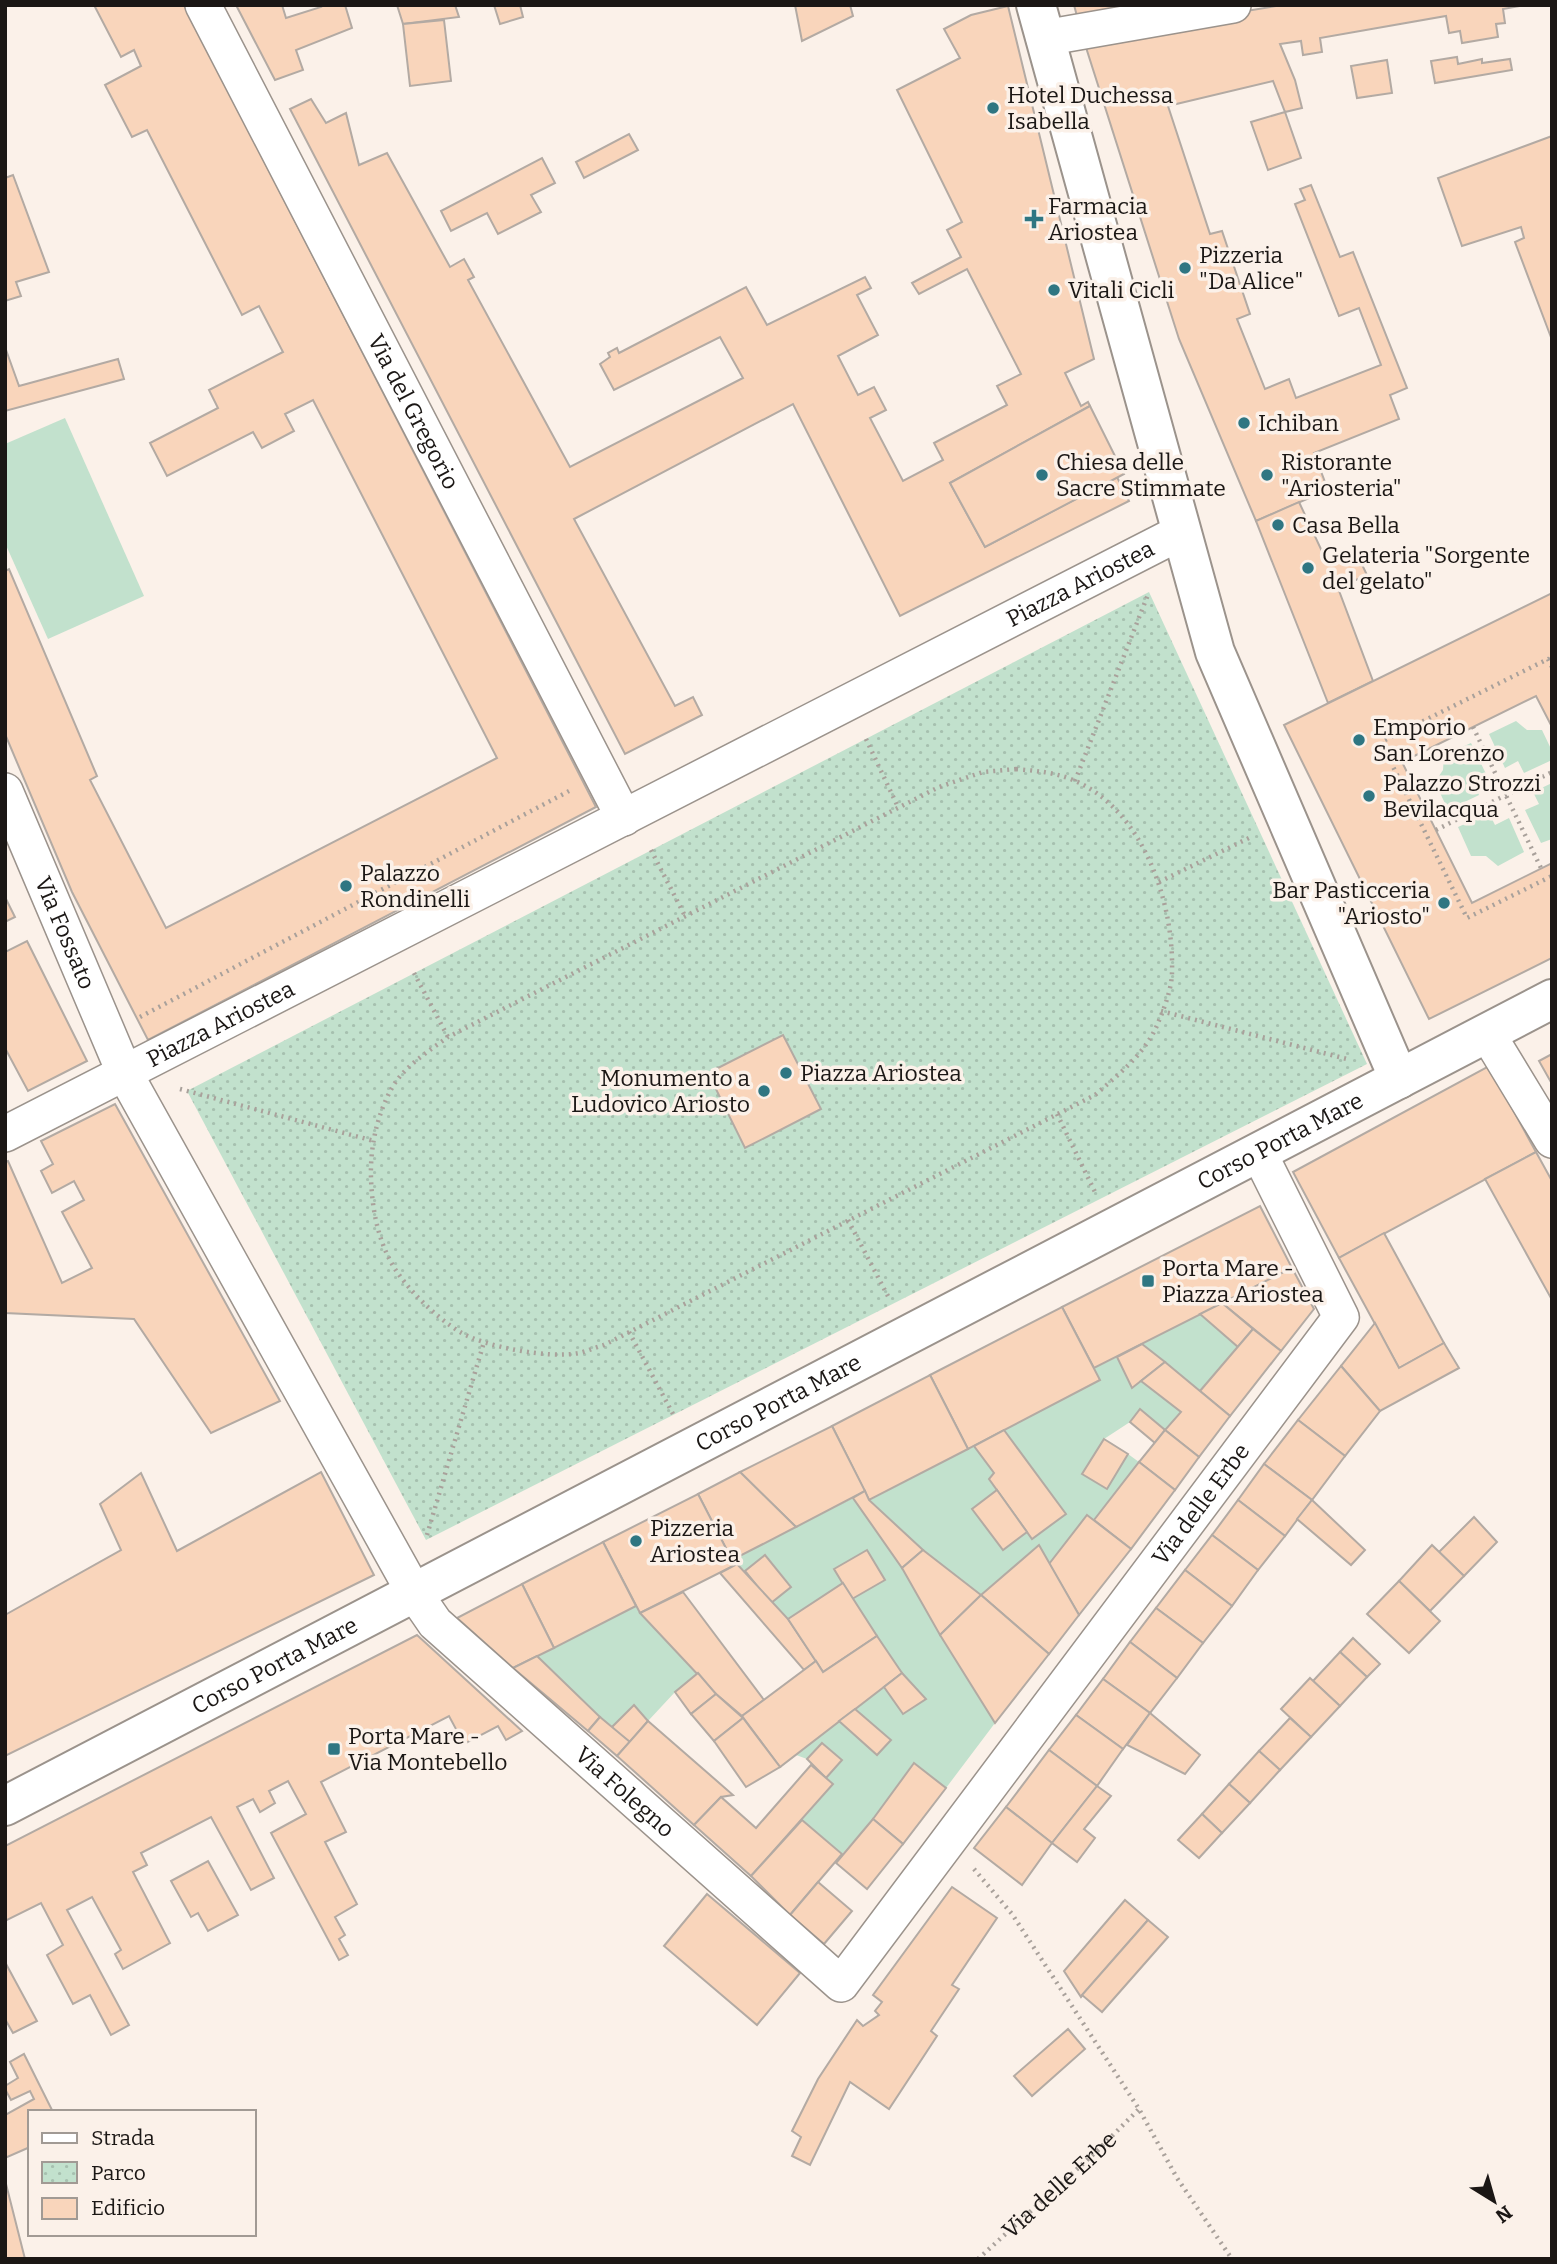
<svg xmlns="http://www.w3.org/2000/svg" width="1557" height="2264" font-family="Bitter,serif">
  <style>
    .park { fill: url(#park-dots) }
    .garden { fill: #c2e1cd }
    .building { fill: #f9d5bb; stroke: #b3aaa3; stroke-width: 2 }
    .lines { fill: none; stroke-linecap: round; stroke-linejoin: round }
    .street-casing { stroke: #9b938c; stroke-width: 38 }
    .secondary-casing { stroke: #9b938c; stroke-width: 42 }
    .path { stroke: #a9a19b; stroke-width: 4.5; stroke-dasharray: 2 5; stroke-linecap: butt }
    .street { stroke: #fff; stroke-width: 35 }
    .secondary { stroke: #fff; stroke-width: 38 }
    .poi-dot { fill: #2f7682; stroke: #fbf1e9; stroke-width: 2.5 }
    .labels { text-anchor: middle; stroke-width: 7; stroke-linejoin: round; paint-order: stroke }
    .poi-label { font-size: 23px; fill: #1b1715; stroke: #fbf1e9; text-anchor: start }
    .street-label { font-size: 23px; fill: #1b1715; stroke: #fbf1e9 }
  </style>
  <defs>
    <pattern id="park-dots" width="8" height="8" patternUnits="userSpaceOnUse" patternTransform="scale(1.75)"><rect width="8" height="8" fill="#c2e1cd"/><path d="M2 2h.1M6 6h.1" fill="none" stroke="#a6c0af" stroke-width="1.8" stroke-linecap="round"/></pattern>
  </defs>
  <rect width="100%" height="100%" fill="#fbf1e9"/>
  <polygon class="park" points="1149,592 1367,1064 426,1540 187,1091"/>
  <g class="garden">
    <polygon points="65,418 144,596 48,639 5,543 5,444"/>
    <polygon points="1516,721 1527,730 1542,730 1552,751 1552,760 1524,773 1518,761 1505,768 1489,734"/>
    <polygon points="1471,743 1487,776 1474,783 1479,795 1448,810 1435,782 1443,770 1444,755"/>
    <polygon points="1552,783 1552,839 1541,843 1525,810 1539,804 1533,792"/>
    <polygon points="1489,813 1495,825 1509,818 1524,852 1498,866 1486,856 1471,856 1458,827"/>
    <polygon points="1200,1314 1238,1347 1200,1391 1142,1344"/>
    <polygon points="1117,1357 1132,1388 1141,1381 1181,1412 1165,1430 1140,1410 1130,1422 1104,1439 1083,1473 1107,1488 1128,1454 1139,1462 1094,1520 1088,1516 1049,1564 1038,1546 981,1595 923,1550 870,1500 974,1446 994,1473 989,1480 997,1490 1003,1550 1027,1532 1032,1538 1004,1430 1100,1380 1094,1368"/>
    <polygon points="853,1498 902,1568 995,1723 946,1788 913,1763 873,1819 842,1854 802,1820 833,1785 826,1778 842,1760 823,1743 807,1759 796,1755 839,1721 877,1755 891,1740 855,1709 884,1687 903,1714 925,1699 902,1673 852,1599 885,1579 867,1550 835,1569 843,1583 788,1619 771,1603 791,1586 766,1555 745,1571 732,1560"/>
    <polygon points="636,1606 640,1614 698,1673 675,1692 648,1721 633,1705 611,1728 537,1656"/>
  </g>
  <g class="building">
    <polygon points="94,5 184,5 596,807 148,1040 72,892 5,734 5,571 9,569 97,776 90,780 166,928 497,758 313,400 285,414 294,431 262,448 253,432 167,476 150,443 218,408 209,390 283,352 259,306 242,315 147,130 132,137 105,85 141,66 134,50 121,57"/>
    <polygon points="236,5 282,5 286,18 321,7 320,5 345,5 352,28 296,50 303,70 275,80"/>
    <polygon points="397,5 455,5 459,17 403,24"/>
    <polygon points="494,5 520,5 523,17 500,24"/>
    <polygon points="795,5 850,5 853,16 802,41"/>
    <polygon points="1074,5 1139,5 1077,16"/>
    <polygon points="1282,5 1525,5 1503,9 1505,23 1496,24 1498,37 1462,43 1460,31 1449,33 1446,16 1320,38 1322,52 1303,55 1301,41 1280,44 1295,80 1302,108 1285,112 1273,81 1168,106 1210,234 1222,231 1250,314 1237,319 1265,389 1289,379 1296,398 1381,365 1359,308 1339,316 1295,204 1305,200 1300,189 1311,185 1340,257 1353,252 1407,388 1390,395 1399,419 1314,453 1328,490 1256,521 1179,339 1083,38"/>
    <polygon points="1008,6 1094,359 1065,373 1081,406 1088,402 1090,406 950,483 985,547 1117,477 1129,501 900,616 793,404 574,519 675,706 693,697 702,715 625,754 290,109 311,99 326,123 346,113 359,165 387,153 450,267 464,259 474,277 468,280 570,467 743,378 720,337 614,390 600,364 610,357 608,353 617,348 619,353 746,287 767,325 865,277 871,288 857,295 878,335 838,356 858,395 874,387 886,410 870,418 903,481 943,460 934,443 1007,405 997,386 1021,374 967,269 919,294 912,283 961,257 947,230 962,222 897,90 960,58 944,29 971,15"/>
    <polygon points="444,20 451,81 410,86 403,24"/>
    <polygon points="1457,57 1458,64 1482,59 1482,63 1510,59 1512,70 1435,83 1431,61"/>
    <polygon points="1387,60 1392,93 1357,98 1351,66"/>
    <polygon points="1285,112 1301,158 1268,170 1251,122"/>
    <polygon points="629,134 638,150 584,178 576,162"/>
    <polygon points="1552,136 1552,340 1515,242 1524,238 1521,227 1462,246 1438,178"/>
    <polygon points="542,158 555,183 531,195 541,212 498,234 487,213 451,231 441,211"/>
    <polygon points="13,175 49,272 16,282 21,296 5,301 5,178"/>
    <polygon points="5,347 19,386 118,359 124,379 5,411"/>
    <polygon points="1090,406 1124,474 985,547 950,483"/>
    <polygon points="1299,502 1326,560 1354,548 1367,575 1338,588 1373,681 1328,703 1256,521"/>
    <polygon points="1552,593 1552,727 1536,696 1402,762 1472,903 1552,863 1552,958 1429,1019 1284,725"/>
    <polygon points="5,897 15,917 5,922"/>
    <polygon points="27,941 87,1061 28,1091 5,1048 5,952"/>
    <polygon points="783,1035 821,1109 745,1148 708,1073"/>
    <polygon points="1552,1054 1552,1084 1539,1061"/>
    <polygon points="1489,1066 1536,1152 1339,1258 1293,1172"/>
    <polygon points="115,1104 280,1401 211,1433 134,1319 5,1313 5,1162 8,1161 62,1283 92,1268 62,1212 84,1200 74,1181 52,1193 41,1171 53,1164 41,1141"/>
    <polygon points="1536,1152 1552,1181 1552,1300 1485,1179"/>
    <polygon points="1260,1206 1292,1268 1094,1368 1062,1307"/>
    <polygon points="1384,1233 1444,1343 1399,1368 1339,1258"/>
    <polygon points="1292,1268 1314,1309 1281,1351 1222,1303"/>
    <polygon points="1222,1303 1253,1329 1238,1347 1200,1314"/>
    <polygon points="1062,1307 1100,1380 968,1449 930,1375"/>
    <polygon points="1375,1323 1399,1368 1444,1343 1459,1368 1380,1411 1341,1366"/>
    <polygon points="1253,1329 1281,1351 1230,1416 1200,1391"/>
    <polygon points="1142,1344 1165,1362 1132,1388 1117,1357"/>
    <polygon points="1165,1362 1230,1416 1199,1457 1165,1430 1181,1412 1141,1381"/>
    <polygon points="1341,1366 1380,1411 1345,1456 1298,1420"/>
    <polygon points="930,1375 968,1449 869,1500 832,1426"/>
    <polygon points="1140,1409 1165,1430 1155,1443 1130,1422"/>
    <polygon points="1298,1420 1345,1456 1312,1500 1264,1464"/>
    <polygon points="832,1426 865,1491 796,1527 740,1472"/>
    <polygon points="1004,1430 1066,1514 1032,1539 989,1479 994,1473 974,1446"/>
    <polygon points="1165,1430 1199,1457 1175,1490 1139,1462"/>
    <polygon points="1104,1439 1128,1454 1107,1489 1082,1474"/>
    <polygon points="1139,1462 1175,1490 1131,1549 1094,1520"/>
    <polygon points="1264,1464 1312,1500 1285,1536 1238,1500"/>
    <polygon points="321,1472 374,1575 5,1756 5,1615 121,1550 100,1504 141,1473 177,1551"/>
    <polygon points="740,1472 796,1527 732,1560 698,1494"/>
    <polygon points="997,1490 1027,1532 1003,1550 972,1509"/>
    <polygon points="865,1491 869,1500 923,1550 902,1568 853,1498"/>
    <polygon points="698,1494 732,1560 737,1564 640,1613 603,1542"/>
    <polygon points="1238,1500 1285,1536 1258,1570 1212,1535"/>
    <polygon points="1312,1500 1365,1550 1351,1565 1297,1519"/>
    <polygon points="1087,1515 1131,1549 1079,1615 1049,1564"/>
    <polygon points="1474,1517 1497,1542 1464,1576 1439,1552"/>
    <polygon points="1212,1535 1258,1570 1232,1606 1185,1570"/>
    <polygon points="603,1542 636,1606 554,1648 522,1584"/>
    <polygon points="1039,1545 1079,1615 1049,1654 981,1595"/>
    <polygon points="1432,1545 1464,1576 1430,1611 1399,1581"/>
    <polygon points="867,1550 885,1580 852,1599 834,1569"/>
    <polygon points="923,1550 981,1595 940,1635 902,1568"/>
    <polygon points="765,1555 791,1587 771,1603 745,1571"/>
    <polygon points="737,1564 788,1619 816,1661 804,1670 720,1573"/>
    <polygon points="1185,1570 1232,1606 1203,1643 1156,1608"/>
    <polygon points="1399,1581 1440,1621 1409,1653 1367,1614"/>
    <polygon points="843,1583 877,1636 823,1672 788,1619"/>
    <polygon points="522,1584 554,1648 513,1668 457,1618"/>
    <polygon points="683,1592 764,1700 742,1716 716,1694 640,1613"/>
    <polygon points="981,1595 1049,1654 995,1723 940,1635"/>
    <polygon points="1156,1608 1203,1643 1177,1678 1130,1642"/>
    <polygon points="417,1635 522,1731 506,1740 498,1726 464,1744 449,1716 321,1782 346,1832 325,1842 357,1904 335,1917 345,1935 339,1939 348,1955 339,1960 271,1833 306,1814 288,1781 269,1791 275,1803 260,1812 253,1799 237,1807 274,1878 251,1890 211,1817 141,1853 147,1865 133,1872 170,1943 123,1969 115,1954 121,1950 92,1897 67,1910 129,2025 111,2035 90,1995 73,2004 47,1955 63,1945 41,1903 5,1921 5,1846"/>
    <polygon points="877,1636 902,1673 780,1767 742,1716 816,1661 823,1672"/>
    <polygon points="1353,1638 1380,1664 1367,1677 1340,1652"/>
    <polygon points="1130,1642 1177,1678 1150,1713 1103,1679"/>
    <polygon points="1340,1652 1367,1677 1340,1706 1313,1681"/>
    <polygon points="537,1656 600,1717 588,1731 513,1668"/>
    <polygon points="698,1673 716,1694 691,1714 675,1692"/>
    <polygon points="902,1673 926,1699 903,1714 884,1687"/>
    <polygon points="1310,1678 1340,1706 1311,1737 1281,1709"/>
    <polygon points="1103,1679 1150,1713 1123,1749 1076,1715"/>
    <polygon points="716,1694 743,1718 714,1741 691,1714"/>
    <polygon points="634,1705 648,1721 630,1742 611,1728"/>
    <polygon points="855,1709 891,1740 877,1755 839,1721"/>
    <polygon points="1150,1713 1200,1755 1185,1774 1127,1745"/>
    <polygon points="1076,1715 1123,1749 1097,1786 1049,1750"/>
    <polygon points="600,1717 630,1742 617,1756 588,1731"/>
    <polygon points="743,1718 780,1767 746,1787 714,1741"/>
    <polygon points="1290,1718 1311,1737 1280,1770 1259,1751"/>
    <polygon points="648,1721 733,1795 721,1797 694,1825 617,1756"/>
    <polygon points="822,1743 842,1760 826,1778 807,1759"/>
    <polygon points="1049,1750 1097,1786 1052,1843 1006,1807"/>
    <polygon points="1259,1751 1280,1770 1250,1803 1229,1784"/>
    <polygon points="914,1763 946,1788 903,1844 873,1819"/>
    <polygon points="811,1765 833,1784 751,1876 694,1825 721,1797 756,1828"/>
    <polygon points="1229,1784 1250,1803 1222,1833 1202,1814"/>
    <polygon points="1097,1786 1111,1796 1084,1829 1095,1838 1077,1862 1052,1843"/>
    <polygon points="1006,1807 1052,1843 1022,1885 974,1848"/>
    <polygon points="1202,1814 1222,1833 1199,1858 1178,1840"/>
    <polygon points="873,1819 903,1844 867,1889 836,1863"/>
    <polygon points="802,1820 842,1854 790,1915 751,1876"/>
    <polygon points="208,1861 238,1915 208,1931 198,1913 191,1917 171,1881"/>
    <polygon points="818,1882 852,1911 824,1944 790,1915"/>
    <polygon points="952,1887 997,1918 952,1985 959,1989 931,2031 937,2036 889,2109 850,2082 810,2165 792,2156 801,2137 792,2131 818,2079 857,2020 863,2026 879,2015 875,2011 882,2002 873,1995"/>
    <polygon points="707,1894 800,1973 757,2025 664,1946"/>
    <polygon points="1125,1900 1148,1920 1081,1997 1064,1971"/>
    <polygon points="1148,1920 1168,1937 1102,2012 1082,1995"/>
    <polygon points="5,1962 37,2021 13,2033 5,2019"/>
    <polygon points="1068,2029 1085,2049 1032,2096 1014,2076"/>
    <polygon points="24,2054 53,2112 30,2112 30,2147 5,2158 5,2115 34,2099 30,2091 11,2100 5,2089 5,2086 18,2078 10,2062"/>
    <polygon points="5,2180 25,2259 5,2259"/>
  </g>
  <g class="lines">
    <g class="street-casing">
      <g id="street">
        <path id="s2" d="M 203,5 L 624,818"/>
        <polyline points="1044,38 1233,5"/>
        <path id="s3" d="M 5,791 L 125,1074 L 415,1594 L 435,1623 L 841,1984 L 1341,1317 L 1259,1153"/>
        <polyline points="1487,1033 1552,1140"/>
        <path id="s4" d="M 5,1134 L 1181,532"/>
      </g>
    </g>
    <g class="secondary-casing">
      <g id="secondary">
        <polyline points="1036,5 1215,652 1399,1079"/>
        <path id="s5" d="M 5,1806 L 1552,999"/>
      </g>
    </g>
    <g class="path">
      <polyline points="1552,667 1548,659 1381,742 1467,918 1552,876"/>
      <polyline points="1473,727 1541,868"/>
      <polyline points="866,739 898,807"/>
      <path d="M 1016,769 C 1036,771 1054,772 1073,780 C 1143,809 1174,902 1172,972 C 1172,988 1164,1009 1158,1023 C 1146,1053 1119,1074 1095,1095 L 604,1345 C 596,1347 588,1351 579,1353 C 550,1359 485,1347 460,1332 C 436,1317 411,1293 395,1269 C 378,1242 372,1209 371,1178 C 370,1147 377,1114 393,1086 C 406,1065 429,1051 448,1037 L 939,787 L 983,772 Z"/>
      <polyline points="1075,781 1149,592"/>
      <polyline points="1436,830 1552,772"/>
      <polyline points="651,850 685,916"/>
      <polyline points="1159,882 1253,836"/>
      <polyline points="414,973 448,1037"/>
      <polyline points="1161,1011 1347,1059"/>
      <polyline points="140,1017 569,791"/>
      <polyline points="180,1089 374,1141"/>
      <polyline points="1057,1114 1095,1192"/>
      <polyline points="848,1220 890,1300"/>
      <polyline points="629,1332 673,1414"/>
      <polyline points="427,1535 484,1342"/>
      <polyline points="974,1869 1012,1914 1139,2109 1177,2178 1232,2259"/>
      <path id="s1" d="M 978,2259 L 1097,2151 L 1139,2109"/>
    </g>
    <use href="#street" class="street"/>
    <use href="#secondary" class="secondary"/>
  </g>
  <g class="poi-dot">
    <circle cx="993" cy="108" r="7"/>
    <path d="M1030.5 208.5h7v7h7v7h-7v7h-7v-7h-7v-7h7z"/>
    <circle cx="1185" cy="268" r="7"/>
    <circle cx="1054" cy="290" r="7"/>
    <circle cx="1244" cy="423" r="7"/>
    <circle cx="1042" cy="475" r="7"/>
    <circle cx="1267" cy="475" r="7"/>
    <circle cx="1278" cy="525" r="7"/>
    <circle cx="1308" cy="568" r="7"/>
    <circle cx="1359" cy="740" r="7"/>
    <circle cx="1369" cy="796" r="7"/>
    <circle cx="346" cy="886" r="7"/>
    <circle cx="1444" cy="903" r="7"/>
    <circle cx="786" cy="1073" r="7"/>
    <circle cx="764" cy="1091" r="7"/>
    <rect x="1141" y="1274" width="14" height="14" rx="3.5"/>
    <circle cx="636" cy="1541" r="7"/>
    <rect x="327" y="1742" width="14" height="14" rx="3.5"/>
  </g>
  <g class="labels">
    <g class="poi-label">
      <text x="1007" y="103">Hotel Duchessa<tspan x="1007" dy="26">Isabella</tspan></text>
      <text x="1048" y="214">Farmacia<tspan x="1048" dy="26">Ariostea</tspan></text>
      <text x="1199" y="263">Pizzeria<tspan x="1199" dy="26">"Da Alice"</tspan></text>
      <text x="1068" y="298">Vitali Cicli</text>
      <text x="1258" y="431">Ichiban</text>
      <text x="1056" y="470">Chiesa delle<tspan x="1056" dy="26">Sacre Stimmate</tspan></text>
      <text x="1281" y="470">Ristorante<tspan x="1281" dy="26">"Ariosteria"</tspan></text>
      <text x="1292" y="533">Casa Bella</text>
      <text x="1322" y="563">Gelateria "Sorgente<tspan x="1322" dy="26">del gelato"</tspan></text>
      <text x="1373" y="735">Emporio<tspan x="1373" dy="26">San Lorenzo</tspan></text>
      <text x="1383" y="791">Palazzo Strozzi<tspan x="1383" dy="26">Bevilacqua</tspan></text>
      <text x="360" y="881">Palazzo<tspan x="360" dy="26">Rondinelli</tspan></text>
      <text x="1430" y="898" text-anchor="end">Bar Pasticceria<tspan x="1430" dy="26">"Ariosto"</tspan></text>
      <text x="800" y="1081">Piazza Ariostea</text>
      <text x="750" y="1086" text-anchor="end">Monumento a<tspan x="750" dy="26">Ludovico Ariosto</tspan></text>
      <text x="1162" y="1276">Porta Mare -<tspan x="1162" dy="26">Piazza Ariostea</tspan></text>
      <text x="650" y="1536">Pizzeria<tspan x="650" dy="26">Ariostea</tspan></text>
      <text x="348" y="1744">Porta Mare -<tspan x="348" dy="26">Via Montebello</tspan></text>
    </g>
    <g class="street-label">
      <text dy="8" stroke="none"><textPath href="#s2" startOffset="458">Via del Gregorio</textPath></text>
      <text dy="8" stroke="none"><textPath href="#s4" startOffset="1208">Piazza Ariostea</textPath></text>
      <text dy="8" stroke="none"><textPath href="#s3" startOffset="154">Via Fossato</textPath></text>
      <text dy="8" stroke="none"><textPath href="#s4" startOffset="242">Piazza Ariostea</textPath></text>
      <text dy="8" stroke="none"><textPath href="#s5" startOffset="1438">Corso Porta Mare</textPath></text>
      <text dy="8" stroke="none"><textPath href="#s5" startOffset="872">Corso Porta Mare</textPath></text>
      <text dy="8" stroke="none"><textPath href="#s3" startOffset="2081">Via delle Erbe</textPath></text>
      <text dy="8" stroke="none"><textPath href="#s5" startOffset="304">Corso Porta Mare</textPath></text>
      <text dy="8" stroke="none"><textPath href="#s3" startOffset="1192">Via Folegno</textPath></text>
      <text dy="8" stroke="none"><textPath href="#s1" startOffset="110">Via delle Erbe</textPath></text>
    </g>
  </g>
  <rect width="1557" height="2264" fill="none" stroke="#1b1715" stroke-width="14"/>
  <rect x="28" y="2110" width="228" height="126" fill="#fbf1e9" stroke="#a19a94" stroke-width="2"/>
  <rect x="42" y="2133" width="35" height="10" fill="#ffffff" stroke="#a19a94" stroke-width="2"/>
  <text x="91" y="2145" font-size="21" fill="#1b1715">Strada</text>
  <rect x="42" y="2162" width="35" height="21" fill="url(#park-dots)" stroke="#a19a94" stroke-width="2"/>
  <text x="91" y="2180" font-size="21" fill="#1b1715">Parco</text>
  <rect x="42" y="2198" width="35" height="21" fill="#f9d5bb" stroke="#a19a94" stroke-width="2"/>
  <text x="91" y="2215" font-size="21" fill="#1b1715">Edificio</text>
  <g transform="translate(1494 2201) rotate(143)" stroke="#fbf1e9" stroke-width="5" paint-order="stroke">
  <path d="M0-5L12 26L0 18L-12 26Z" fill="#1b1715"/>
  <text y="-10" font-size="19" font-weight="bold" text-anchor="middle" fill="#1b1715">N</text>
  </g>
</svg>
